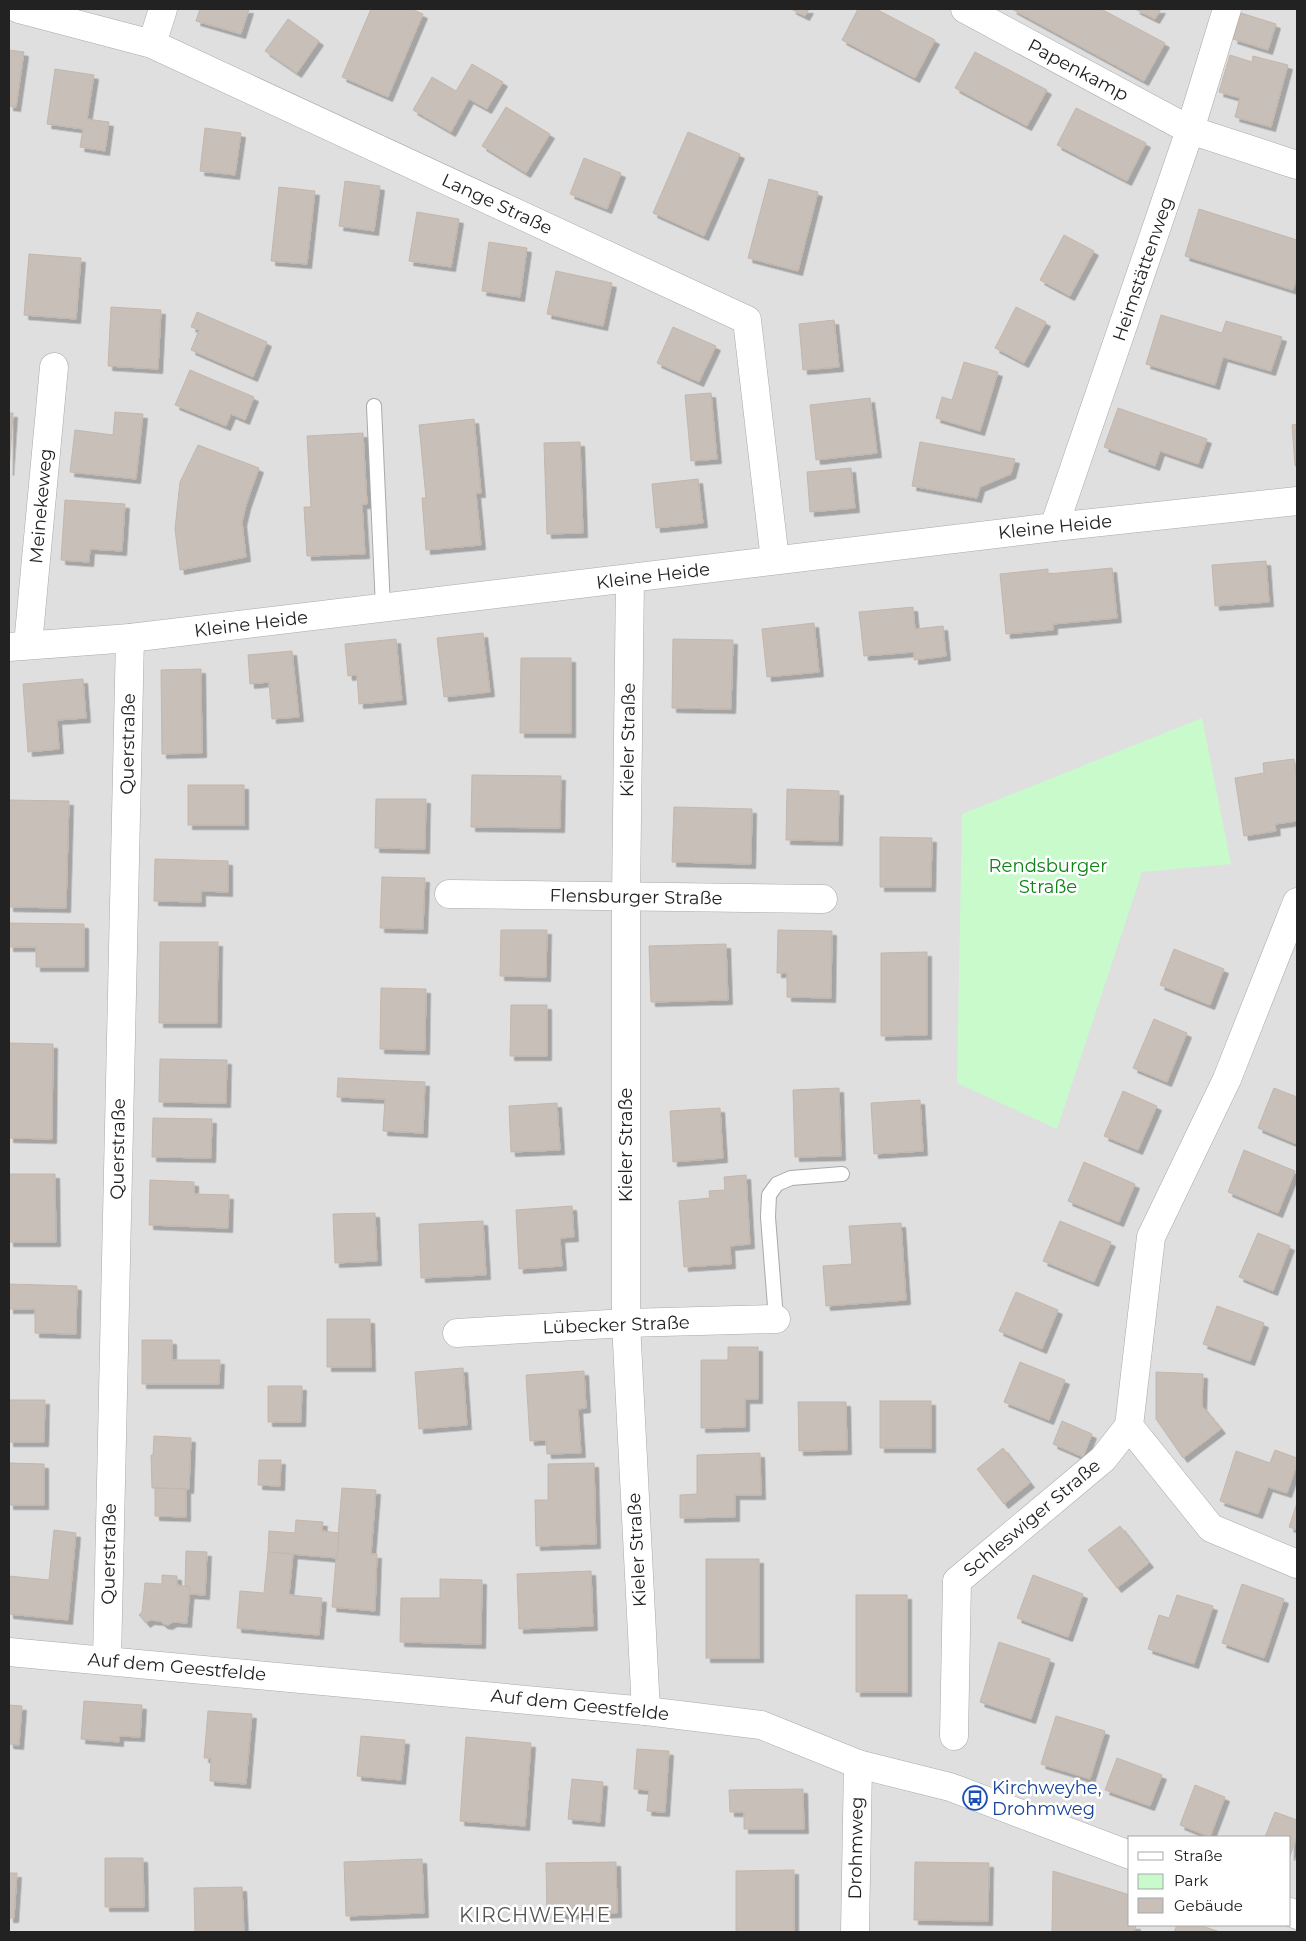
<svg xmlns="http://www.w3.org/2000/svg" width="1306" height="1941" font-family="Montserrat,sans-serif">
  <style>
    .residential { fill: #e0dfdf; fill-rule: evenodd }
    .park { fill: #c8facc }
    .building { fill: #c7bfb8; stroke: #c4b6ab; filter: url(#shadow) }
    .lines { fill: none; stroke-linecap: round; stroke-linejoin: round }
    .service-casing { stroke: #a9a9a9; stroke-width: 16 }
    .minor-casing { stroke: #a9a9a9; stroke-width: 29 }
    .service { stroke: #fff; stroke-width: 14 }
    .minor { stroke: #fff; stroke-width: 28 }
    .labels { text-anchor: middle; stroke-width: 5; stroke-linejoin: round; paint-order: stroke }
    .street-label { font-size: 18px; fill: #222; stroke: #fff }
    .park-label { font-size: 18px; fill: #0c8416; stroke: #fff }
    .transit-label { font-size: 18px; fill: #164399; stroke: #fff; text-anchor: start }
    .quarter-label { font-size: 20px; letter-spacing: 1px; fill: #555; stroke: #fff }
  </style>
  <defs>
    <filter id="shadow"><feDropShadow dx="4.5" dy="4.5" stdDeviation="0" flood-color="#0004"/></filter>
  </defs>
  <rect width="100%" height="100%" fill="#f2efe9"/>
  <path class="residential" d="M 9,9 L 1297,9 L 1297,1932 L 9,1932 ZM 1130,1837 L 1290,1837 L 1290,1925 L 1130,1925 Z"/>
  <polygon class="park" points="1202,718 1231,864 1142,872 1057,1129 957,1083 962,814"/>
  <g class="building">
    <polygon points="200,9 249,9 241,34 196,21"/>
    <polygon points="371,9 411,9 423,14 388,97 342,77"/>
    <polygon points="791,9 809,9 805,16"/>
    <polygon points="858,9 876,9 935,40 915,78 842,40"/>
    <polygon points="1012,9 1101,9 1165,43 1144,81"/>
    <polygon points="1135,9 1161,9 1155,19"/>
    <polygon points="1241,13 1276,24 1268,50 1233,39"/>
    <polygon points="288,19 319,41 297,73 265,51"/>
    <polygon points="9,50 24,52 16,107 9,106"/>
    <polygon points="975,52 1047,90 1027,126 955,88"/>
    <polygon points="1230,55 1252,62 1253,56 1288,65 1271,127 1235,117 1240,98 1219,92"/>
    <polygon points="472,64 503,82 487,109 469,99 451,132 413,110 432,77 456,91"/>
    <polygon points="55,69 94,75 87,119 109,122 105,151 80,147 83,129 47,124"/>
    <polygon points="506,107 550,134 526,173 482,146"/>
    <polygon points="1076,108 1146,143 1127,181 1057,145"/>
    <polygon points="205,128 241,133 235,175 200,171"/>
    <polygon points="688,132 740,154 704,236 653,213"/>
    <polygon points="584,158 621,173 607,209 570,194"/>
    <polygon points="769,179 818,192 798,271 748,258"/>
    <polygon points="345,181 380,186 374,231 339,226"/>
    <polygon points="279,187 315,191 307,264 271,261"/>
    <polygon points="1199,209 1297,240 1297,276 1293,290 1185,256"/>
    <polygon points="417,212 459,219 451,267 409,261"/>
    <polygon points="1064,235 1094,251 1070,296 1040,280"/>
    <polygon points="489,242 527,248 520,297 482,291"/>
    <polygon points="29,254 81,258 76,319 24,315"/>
    <polygon points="556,271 612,283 603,326 547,314"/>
    <polygon points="111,307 161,310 158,369 108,366"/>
    <polygon points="1016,307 1046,322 1024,363 995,348"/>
    <polygon points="197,312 267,342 253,377 191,350 199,330 191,327"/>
    <polygon points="1161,315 1222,333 1226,321 1282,337 1271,371 1223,357 1215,385 1146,364"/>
    <polygon points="834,320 839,367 803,370 799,324"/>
    <polygon points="673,327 716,346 699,382 657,363"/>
    <polygon points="964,362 998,372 980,431 936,418 942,397 952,400"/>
    <polygon points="190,370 254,397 245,420 231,414 226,426 175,405"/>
    <polygon points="711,393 717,459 691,461 685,395"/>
    <polygon points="870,398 877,453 816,460 810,405"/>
    <polygon points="1118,408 1207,439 1198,464 1160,451 1155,466 1104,447"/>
    <polygon points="115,412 143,414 136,479 70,472 75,430 113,435"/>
    <polygon points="9,413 13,413 9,471"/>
    <polygon points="474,419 481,493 476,493 481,545 426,550 422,498 426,498 419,425"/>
    <polygon points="1297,424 1297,466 1295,466 1292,425"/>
    <polygon points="363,433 367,504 362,504 365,554 307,556 304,507 311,507 307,436"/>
    <polygon points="580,442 583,533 547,534 544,443"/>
    <polygon points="920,442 1015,459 1011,474 980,487 977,498 912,486"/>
    <polygon points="198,445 259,468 246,505 242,522 246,557 180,570 175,529 180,482"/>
    <polygon points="851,468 855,508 810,512 807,472"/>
    <polygon points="698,479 703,523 656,528 652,484"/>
    <polygon points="65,500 125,504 122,551 90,549 89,562 61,560"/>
    <polygon points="1266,561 1269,602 1215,606 1212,565"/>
    <polygon points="1112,568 1117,618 1053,624 1053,630 1006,634 1000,574 1048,569 1048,574"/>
    <polygon points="913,607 915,629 943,626 946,656 914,660 914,652 864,656 859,612"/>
    <polygon points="814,623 819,672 767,677 762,629"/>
    <polygon points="483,633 490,692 444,697 437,638"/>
    <polygon points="396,639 402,700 359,704 357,675 348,676 345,644"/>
    <polygon points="673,639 733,640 731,709 672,708"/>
    <polygon points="292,651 299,717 272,719 269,682 250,684 248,655"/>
    <polygon points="521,658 571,658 571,733 520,733"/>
    <polygon points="201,669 202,753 162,754 161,670"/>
    <polygon points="83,679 86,718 57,720 59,749 28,752 23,684"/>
    <polygon points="1294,759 1297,782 1297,821 1275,824 1276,831 1244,836 1235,778 1264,773 1263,763"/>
    <polygon points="472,775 561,776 560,828 471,827"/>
    <rect x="188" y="785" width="56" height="40"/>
    <polygon points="787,789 839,791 838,841 786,840"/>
    <polygon points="376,799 426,799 425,849 375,848"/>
    <polygon points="9,800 69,801 66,908 9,907"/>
    <polygon points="674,807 752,809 751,864 672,862"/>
    <polygon points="880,837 932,838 931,887 880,887"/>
    <polygon points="155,859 228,861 228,892 201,891 201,902 154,901"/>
    <polygon points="382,877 425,878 423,929 380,928"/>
    <polygon points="9,923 84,924 84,967 36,967 36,947 9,947"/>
    <polygon points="501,930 547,930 546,977 500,976"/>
    <polygon points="778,930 832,931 831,998 787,997 787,973 777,973"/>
    <polygon points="160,942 218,942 217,1023 159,1023"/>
    <polygon points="726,944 728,1000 651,1002 649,946"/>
    <polygon points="1174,949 1224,969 1210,1005 1160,985"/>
    <polygon points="927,952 927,1035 881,1036 881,953"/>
    <polygon points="381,988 426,989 425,1050 380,1049"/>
    <polygon points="511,1005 547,1005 547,1056 510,1056"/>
    <polygon points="1154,1019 1187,1033 1167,1082 1133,1068"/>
    <polygon points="9,1043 53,1044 52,1139 9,1138"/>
    <polygon points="160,1059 227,1060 226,1103 159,1102"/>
    <polygon points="338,1078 425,1082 423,1133 383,1131 385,1099 337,1097"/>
    <polygon points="839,1088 841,1156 795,1157 793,1090"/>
    <polygon points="1274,1088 1297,1097 1297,1144 1258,1128"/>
    <polygon points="1123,1091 1157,1106 1138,1150 1104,1136"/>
    <polygon points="920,1100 923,1151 874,1154 871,1103"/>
    <polygon points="557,1103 560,1150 511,1152 509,1106"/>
    <polygon points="720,1108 723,1158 673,1162 670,1111"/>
    <polygon points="153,1118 212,1119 211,1158 152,1157"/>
    <polygon points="1244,1150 1295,1171 1278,1213 1228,1192"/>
    <polygon points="1084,1162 1135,1184 1119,1222 1068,1201"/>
    <polygon points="9,1174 55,1174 56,1242 9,1242"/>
    <polygon points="746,1175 750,1244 730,1246 731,1264 684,1267 679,1201 710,1198 709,1191 725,1190 724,1177"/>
    <polygon points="150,1180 194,1182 194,1194 229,1195 228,1228 149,1225"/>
    <polygon points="572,1206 574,1237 560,1238 562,1266 519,1269 516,1210"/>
    <polygon points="375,1213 377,1261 335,1263 333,1214"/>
    <polygon points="483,1221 486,1275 421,1278 419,1224"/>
    <polygon points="1060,1221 1111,1242 1094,1282 1043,1261"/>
    <polygon points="901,1223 906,1300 826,1306 823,1266 852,1264 849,1226"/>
    <polygon points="1258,1233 1290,1246 1273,1291 1239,1277"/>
    <polygon points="9,1284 77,1286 76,1334 35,1333 35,1309 9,1309"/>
    <polygon points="1016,1292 1058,1310 1042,1349 999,1331"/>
    <polygon points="1217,1306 1264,1323 1250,1361 1203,1344"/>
    <polygon points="327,1319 370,1319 371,1367 327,1367"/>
    <polygon points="142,1340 172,1340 172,1360 220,1360 219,1384 142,1384"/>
    <polygon points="728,1347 758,1347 758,1399 745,1399 745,1427 701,1428 701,1360 728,1360"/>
    <polygon points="1020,1362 1065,1380 1049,1420 1004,1402"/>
    <polygon points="463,1368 467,1425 419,1429 415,1372"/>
    <polygon points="584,1371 586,1408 578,1409 581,1453 547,1454 546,1440 530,1441 526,1375"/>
    <polygon points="1156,1372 1203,1374 1202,1406 1221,1429 1183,1458 1156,1419"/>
    <polygon points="268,1386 302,1386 301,1422 268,1422"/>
    <polygon points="9,1400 45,1400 44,1442 9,1442"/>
    <rect x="880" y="1401" width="51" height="47"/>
    <polygon points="798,1402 846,1402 847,1450 799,1451"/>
    <polygon points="1062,1421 1092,1434 1083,1457 1053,1444"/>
    <polygon points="154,1436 191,1438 189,1489 152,1488 151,1455 153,1455"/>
    <polygon points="1003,1448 1030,1483 1004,1504 977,1469"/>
    <polygon points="1275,1450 1297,1458 1297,1464 1287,1493 1268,1487 1258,1514 1220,1501 1236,1451 1270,1463"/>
    <polygon points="760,1453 761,1495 735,1495 735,1517 680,1518 680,1495 697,1494 697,1455"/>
    <polygon points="259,1460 281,1460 280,1486 258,1485"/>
    <polygon points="9,1463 44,1464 44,1505 9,1505"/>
    <polygon points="594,1463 596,1544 536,1546 535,1500 548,1500 548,1464"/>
    <polygon points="155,1488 186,1489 186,1517 155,1516"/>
    <polygon points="342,1488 376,1490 371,1554 377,1554 375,1611 332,1607"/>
    <polygon points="1297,1503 1297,1530 1289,1527"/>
    <polygon points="296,1520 323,1522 322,1531 339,1533 337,1558 268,1552 269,1531 295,1533"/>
    <polygon points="1120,1526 1149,1563 1117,1588 1088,1550"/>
    <polygon points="54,1530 76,1533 68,1620 9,1614 9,1576 49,1580"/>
    <polygon points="186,1551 207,1552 205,1595 189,1594 190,1587 185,1586"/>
    <polygon points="268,1552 293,1554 289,1595 322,1598 319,1635 237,1628 240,1591 264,1593"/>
    <rect x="706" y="1559" width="53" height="99"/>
    <polygon points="591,1571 593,1626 519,1629 517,1574"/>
    <polygon points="162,1575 177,1576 177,1585 190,1587 187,1623 173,1622 168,1625 163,1624 160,1621 150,1620 146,1623 139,1615 142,1612 145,1583 162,1584"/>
    <polygon points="1033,1575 1083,1594 1068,1637 1017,1618"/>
    <polygon points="440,1579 482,1580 481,1644 400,1642 401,1598 440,1598"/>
    <polygon points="1242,1584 1284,1599 1264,1658 1222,1643"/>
    <rect x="856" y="1595" width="51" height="97"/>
    <polygon points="1177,1595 1213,1606 1194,1664 1148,1649 1159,1615 1169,1618"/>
    <polygon points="999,1642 1050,1659 1031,1719 980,1702"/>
    <polygon points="84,1701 142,1705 140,1737 119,1736 119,1742 81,1739"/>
    <polygon points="9,1705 22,1706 19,1745 9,1744"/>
    <polygon points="208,1711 252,1714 246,1784 210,1781 211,1758 204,1758"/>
    <polygon points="1056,1716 1105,1731 1090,1779 1041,1764"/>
    <polygon points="361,1736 405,1740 401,1780 357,1776"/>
    <polygon points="466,1737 531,1743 525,1826 460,1821"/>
    <polygon points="637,1749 669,1751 665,1812 647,1811 649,1790 634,1789"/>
    <polygon points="1117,1758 1162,1775 1150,1806 1105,1790"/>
    <polygon points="572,1779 603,1782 600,1822 568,1819"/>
    <polygon points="1195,1785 1225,1797 1210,1837 1180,1825"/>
    <polygon points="803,1789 804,1829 744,1829 744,1812 730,1812 729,1790"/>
    <polygon points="1275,1812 1297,1820 1297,1836 1290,1856 1290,1837 1265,1837"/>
    <polygon points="105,1858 143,1858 144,1907 105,1907"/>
    <polygon points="422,1859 424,1913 346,1916 344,1862"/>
    <polygon points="616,1862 617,1913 547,1915 546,1863"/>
    <polygon points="915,1862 989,1863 988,1921 914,1920"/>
    <polygon points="794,1870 794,1932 736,1932 736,1871"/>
    <polygon points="1053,1871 1130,1895 1130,1925 1136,1925 1134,1932 1052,1932"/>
    <polygon points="9,1873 17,1873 14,1918 9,1918"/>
    <polygon points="242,1887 244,1932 195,1932 194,1888"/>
    <polygon points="1177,1925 1199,1925 1220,1932 1174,1932"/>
  </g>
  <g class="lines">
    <g class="service-casing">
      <g id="service">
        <polyline points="374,406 383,608"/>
        <polyline points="776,1319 768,1217 769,1195 777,1184 791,1178 842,1174"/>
      </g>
    </g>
    <g class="minor-casing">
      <g id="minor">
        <polyline points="19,9 152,44 747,320 775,560"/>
        <polyline points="965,9 1190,130 1297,165"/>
        <polyline points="152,44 163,9"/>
        <polyline points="1054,527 1190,130 1227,9"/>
        <polyline points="630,579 626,897 626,1323 646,1711"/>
        <polyline points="28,645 54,367"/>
        <polyline points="9,647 130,638 1054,527 1297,501"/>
        <polyline points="449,894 823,899"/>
        <polyline points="1297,902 1227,1079 1151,1237 1129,1426 1211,1528 1297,1564"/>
        <polyline points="457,1333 626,1323 776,1319"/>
        <polyline points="9,1652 646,1711 761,1725 858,1764 950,1787 1130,1855"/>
        <polyline points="107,1660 130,638"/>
        <polyline points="954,1736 957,1581 1103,1459 1129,1426"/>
        <polyline points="1290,1912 1297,1915"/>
        <polyline points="855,1932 858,1764"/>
      </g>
    </g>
    <use href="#service" class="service"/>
    <use href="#minor" class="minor"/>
  </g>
  <defs>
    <g id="bus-ring" transform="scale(1.25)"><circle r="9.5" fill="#fff" stroke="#1a4fb4" stroke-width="1.5"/><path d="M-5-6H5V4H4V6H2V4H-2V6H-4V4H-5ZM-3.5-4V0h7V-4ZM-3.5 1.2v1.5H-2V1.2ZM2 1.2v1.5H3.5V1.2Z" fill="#1a4fb4"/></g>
  </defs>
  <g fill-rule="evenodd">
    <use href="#bus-ring" x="975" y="1798"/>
  </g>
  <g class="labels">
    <g class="street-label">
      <text transform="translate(1078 70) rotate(28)" y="6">Papenkamp</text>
      <text transform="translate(497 204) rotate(25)" y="6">Lange Straße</text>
      <text transform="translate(1143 269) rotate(-71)" y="6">Heimstättenweg</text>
      <text transform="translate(41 506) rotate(-85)" y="6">Meinekeweg</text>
      <text transform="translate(1055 527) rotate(-6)" y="6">Kleine Heide</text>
      <text transform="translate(653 576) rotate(-7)" y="6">Kleine Heide</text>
      <text transform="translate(251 624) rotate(-7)" y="6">Kleine Heide</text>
      <text transform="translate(628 740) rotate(-89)" y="6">Kieler Straße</text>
      <text transform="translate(128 744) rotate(-89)" y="6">Querstraße</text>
      <text transform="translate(636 897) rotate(1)" y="6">Flensburger Straße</text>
      <text transform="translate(626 1145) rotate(-90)" y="6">Kieler Straße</text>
      <text transform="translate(118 1149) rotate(-89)" y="6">Querstraße</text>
      <text transform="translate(616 1325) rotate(-2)" y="6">Lübecker Straße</text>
      <text transform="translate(1032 1518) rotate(-40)" y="6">Schleswiger Straße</text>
      <text transform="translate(637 1550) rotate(-93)" y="6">Kieler Straße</text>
      <text transform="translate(109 1554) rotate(-89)" y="6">Querstraße</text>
      <text transform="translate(177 1667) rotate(5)" y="6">Auf dem Geestfelde</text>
      <text transform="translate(580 1705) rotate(6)" y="6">Auf dem Geestfelde</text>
      <text transform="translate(856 1848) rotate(-89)" y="6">Drohmweg</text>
    </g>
    <g class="park-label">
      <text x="1048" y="872">Rendsburger<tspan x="1048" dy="21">Straße</tspan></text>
    </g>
    <g class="transit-label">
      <text x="992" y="1794">Kirchweyhe,<tspan x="992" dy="21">Drohmweg</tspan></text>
    </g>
    <g class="quarter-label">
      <text x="535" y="1922">KIRCHWEYHE</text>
    </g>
  </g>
  <rect width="1306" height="1941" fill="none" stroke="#222222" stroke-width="20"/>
  <rect x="1128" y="1836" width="162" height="90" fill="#ffffff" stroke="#a7a7a7"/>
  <rect x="1138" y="1852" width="25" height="8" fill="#ffffff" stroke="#a7a7a7"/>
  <text x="1174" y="1861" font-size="15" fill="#222222">Straße</text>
  <rect x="1138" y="1874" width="25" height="15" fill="#c8facc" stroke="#a7a7a7"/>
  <text x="1174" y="1886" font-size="15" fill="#222222">Park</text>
  <rect x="1138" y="1898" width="25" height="15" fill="#c7bfb8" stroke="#a7a7a7"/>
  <text x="1174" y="1911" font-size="15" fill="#222222">Gebäude</text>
</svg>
